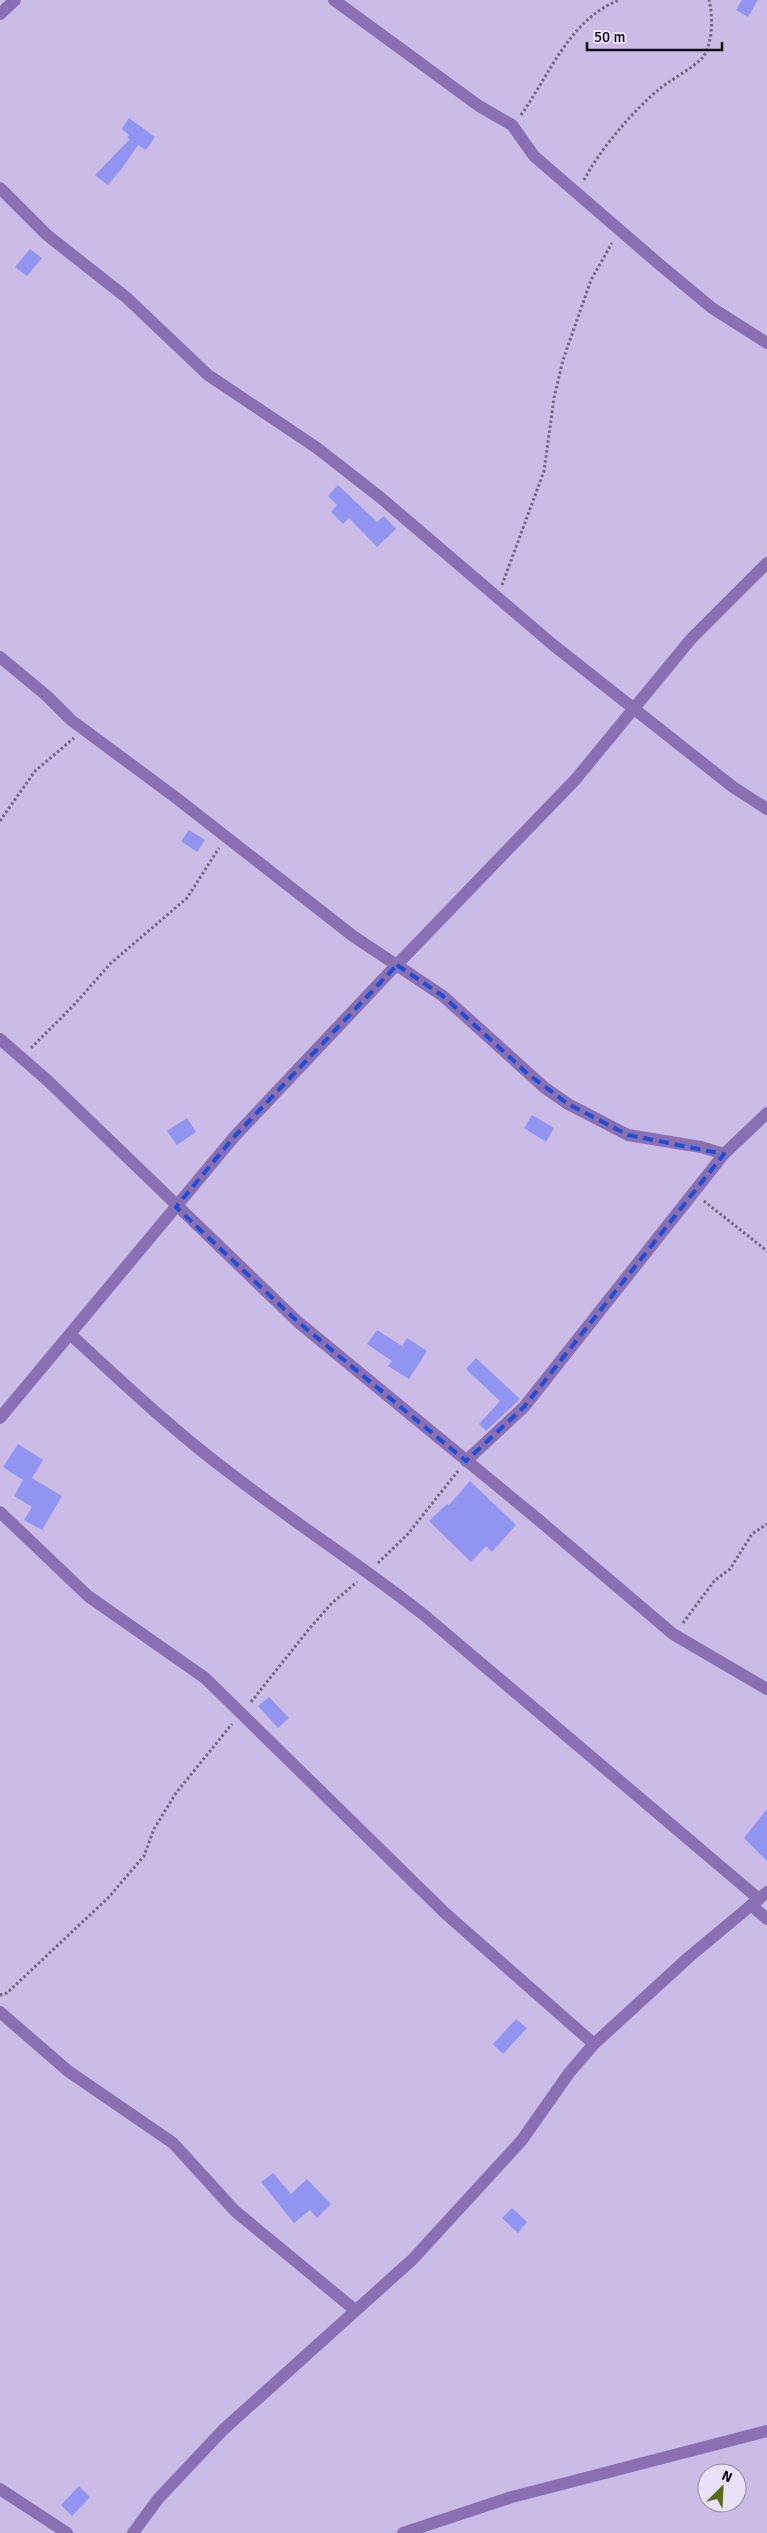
<svg xmlns="http://www.w3.org/2000/svg" width="767" height="2533" font-family="Signika,sans-serif">
  <style>
    .building { fill: #9194f1 }
    .lines { fill: none; stroke-linecap: round; stroke-linejoin: round }
    .path { stroke: #706683; stroke-width: 3; stroke-dasharray: 2.5 2.5; stroke-linecap: butt }
    .minor { stroke: #8a70b3; stroke-width: 12 }
    .marked { fill: none; stroke: #1d4ed8; stroke-width: 4; stroke-dasharray: 10 6; stroke-linejoin: round }
  </style>
  <rect width="100%" height="100%" fill="#cbbce7"/>
  <g class="building">
    <polygon points="742,0 758,0 748,17 736,10"/>
    <polygon points="129,118 155,137 146,150 138,145 123,167 108,185 95,175 130,139 127,138 129,135 122,129"/>
    <polygon points="30,249 42,258 27,276 15,267"/>
    <polygon points="338,485 377,522 384,516 396,529 377,547 349,518 343,524 331,512 337,505 328,496"/>
    <polygon points="189,830 205,840 197,852 181,841"/>
    <polygon points="532,1115 554,1128 546,1142 524,1128"/>
    <polygon points="187,1118 196,1132 177,1145 167,1131"/>
    <polygon points="377,1330 402,1346 407,1338 427,1351 409,1379 388,1366 392,1361 367,1344"/>
    <polygon points="476,1358 520,1399 486,1431 479,1424 500,1401 466,1369"/>
    <polygon points="18,1444 43,1460 32,1478 62,1496 42,1530 24,1520 32,1507 14,1496 23,1480 3,1467"/>
    <polygon points="470,1481 516,1525 492,1552 486,1546 471,1562 429,1521 447,1504 449,1505"/>
    <polygon points="269,1697 289,1718 278,1728 258,1706"/>
    <polygon points="767,1809 767,1861 744,1838"/>
    <polygon points="516,2019 527,2028 503,2054 493,2044"/>
    <polygon points="273,2173 291,2194 307,2179 331,2204 317,2218 310,2210 294,2223 261,2182"/>
    <polygon points="512,2208 527,2222 518,2233 502,2218"/>
    <polygon points="79,2486 90,2497 72,2516 61,2505"/>
  </g>
  <g class="lines">
    <g class="path">
      <path d="M 521,115 C 550,74 569,20 619,0"/>
      <path d="M 584,180 C 599,151 631,113 657,91 C 668,81 695,67 703,57 C 713,44 713,15 709,0"/>
      <polyline points="502,585 544,471 554,398 563,360 591,280 612,243"/>
      <polyline points="0,821 35,771 74,738"/>
      <polyline points="31,1048 73,1006 111,963 187,898 219,848"/>
      <polyline points="704,1201 767,1251"/>
      <polyline points="378,1563 407,1535 458,1471"/>
      <polyline points="683,1623 715,1580 730,1569 752,1534 767,1524"/>
      <polyline points="251,1702 309,1629 332,1603 357,1582"/>
      <polyline points="0,1995 7,1993 108,1898 144,1856 154,1829 176,1793 232,1724"/>
    </g>
    <g class="minor">
      <polyline points="334,0 479,106 512,125 534,156 659,264 712,308 767,343"/>
      <polyline points="0,14 15,0"/>
      <polyline points="0,188 47,235 127,298 208,375 317,448 381,498 552,644 733,787 767,809"/>
      <polyline points="0,657 47,696 71,720 175,797 353,936 443,996 545,1088 568,1104 628,1135 701,1147 724,1154"/>
      <polyline points="0,1039 47,1080 298,1322 540,1521 673,1634 767,1689"/>
      <path d="M 70,1334 C 123,1383 176,1433 234,1476 C 296,1524 362,1566 424,1615 L 759,1899"/>
      <polyline points="0,1418 234,1137 384,978 575,780 691,639 767,563"/>
      <polyline points="466,1461 524,1407 724,1154 767,1113"/>
      <polyline points="0,1512 88,1596 205,1678 445,1913 594,2044"/>
      <polyline points="751,1905 767,1919"/>
      <polyline points="0,2012 68,2071 173,2143 235,2211 355,2310"/>
      <polyline points="0,2489 67,2533"/>
      <polyline points="133,2533 158,2499 223,2430 413,2259 522,2140 569,2073 594,2044 689,1957 767,1892"/>
      <polyline points="403,2533 512,2497 767,2431"/>
    </g>
  </g>
  <path class="marked" d="M 397,965 L 443,996 L 528,1074 L 568,1104 L 628,1135 L 724,1154 L 524,1407 L 466,1461 L 298,1322 L 176,1207 L 234,1137 Z"/>
  <g transform="translate(722 2488) rotate(24)"><circle r="24" fill="#e8e1f7" stroke="#918b9d"/>
  <path d="M0-4L9 19L0 12L-9 19Z" fill="#586915"/>
  <text y="-8" font-size="14" font-weight="bold" text-anchor="middle" fill="#0e0917">N</text>
  </g>
  <path d="M587 42v8h135v-8" fill="none" stroke="#0e0917" stroke-width="2.5"/>
  <text x="594" y="42" font-size="15" fill="#0e0917" stroke="#e8e1f7" stroke-width="4" paint-order="stroke">50 m</text>
</svg>
